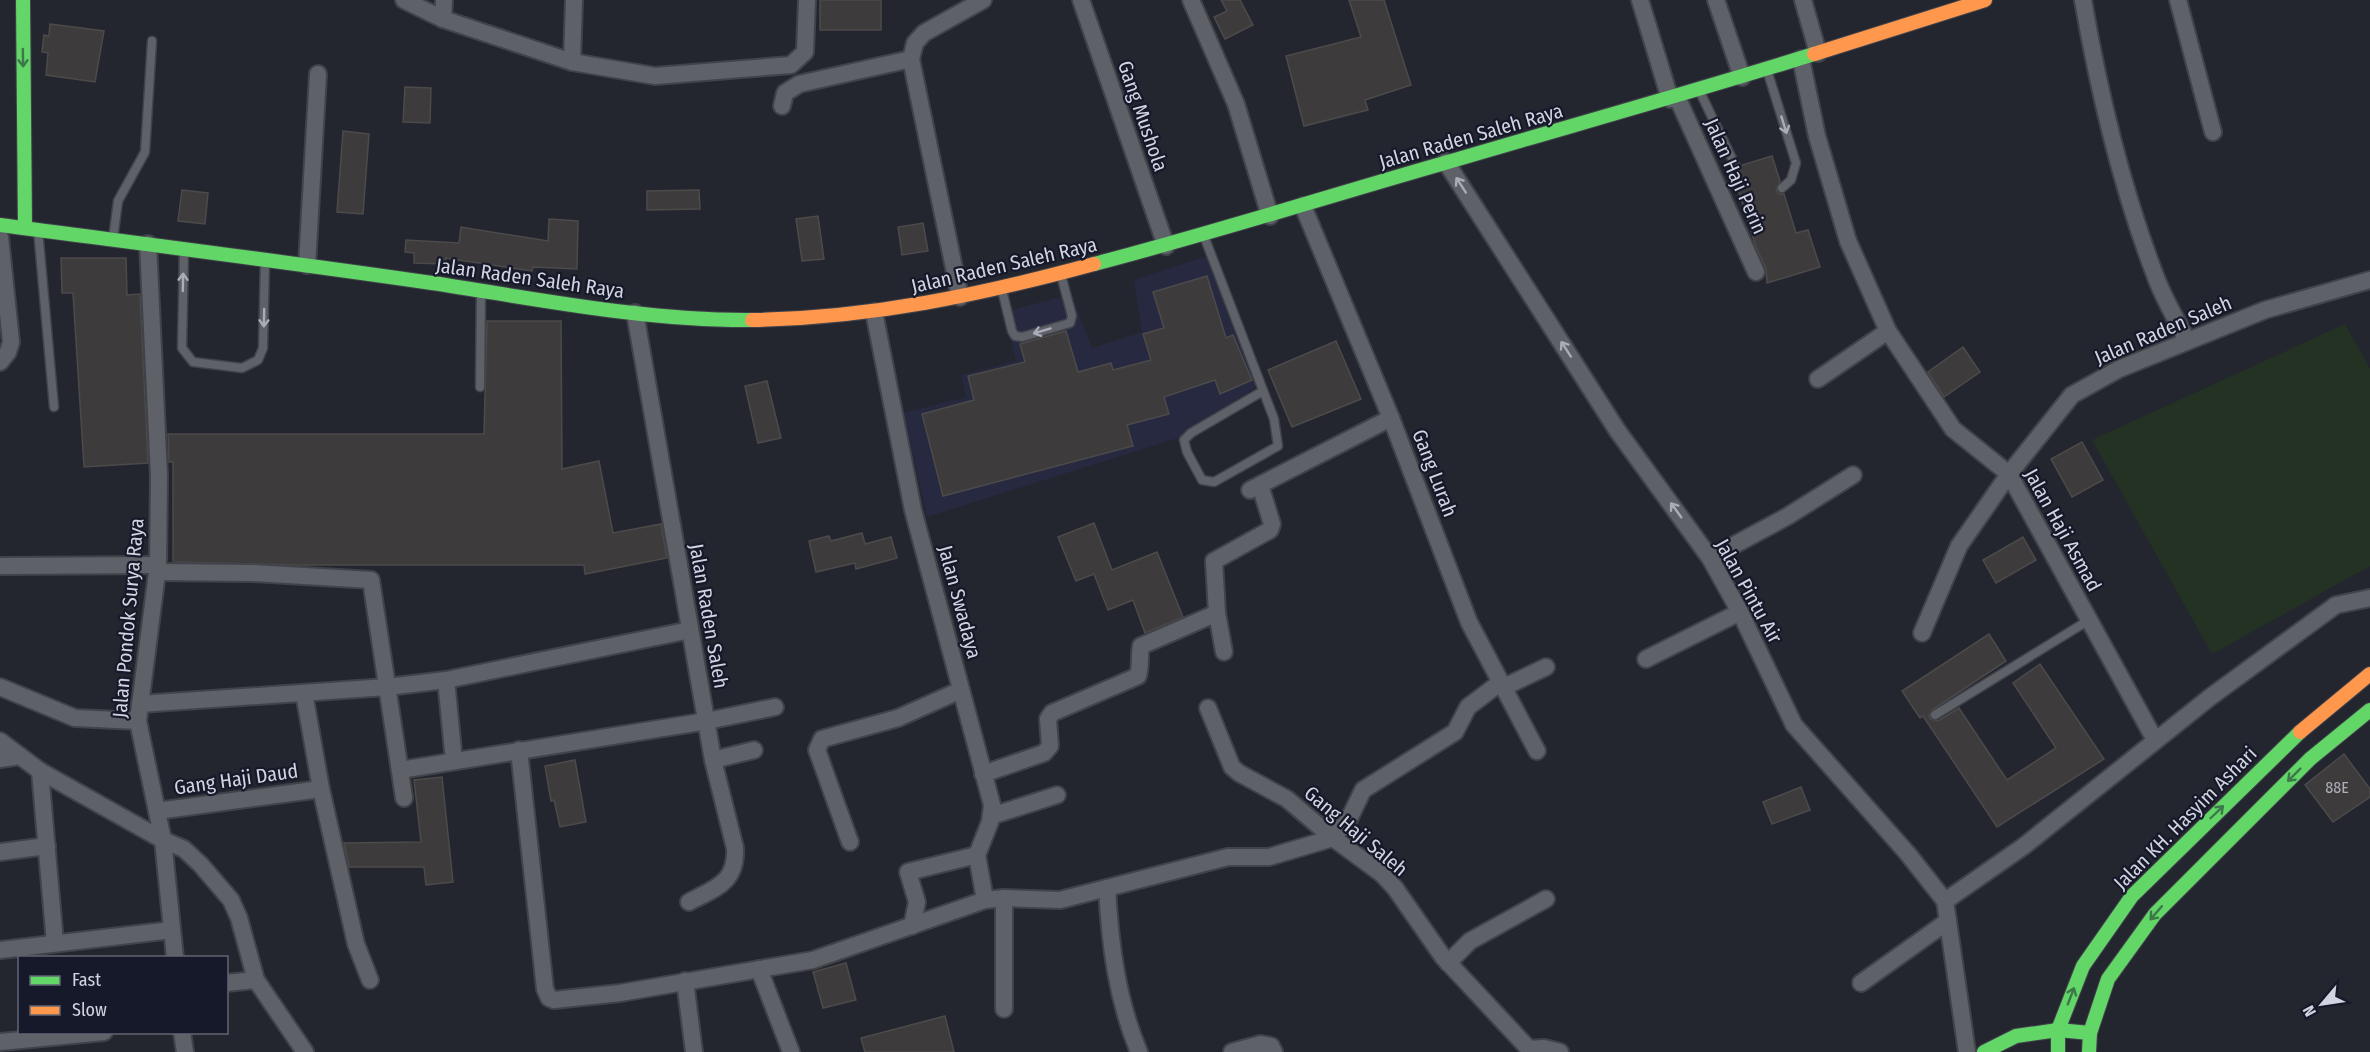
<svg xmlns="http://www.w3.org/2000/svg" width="2370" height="1052" font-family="'Fira Sans Condensed',sans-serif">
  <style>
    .built { fill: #26293f }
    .green { fill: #243224 }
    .building { fill: #3e3b3d; stroke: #4c4a4a; stroke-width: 1.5 }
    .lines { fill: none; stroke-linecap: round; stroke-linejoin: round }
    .lane-casing { stroke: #41434b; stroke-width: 11 }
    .street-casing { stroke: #41434b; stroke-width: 20 }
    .fast-casing { stroke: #41434b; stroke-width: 16 }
    .slow-casing { stroke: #41434b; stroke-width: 16 }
    .lane { stroke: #5f6168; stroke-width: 8 }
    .street { stroke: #5f6168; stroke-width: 16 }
    .fast { stroke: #63d668; stroke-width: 14 }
    .slow { stroke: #ff974d; stroke-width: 14 }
    .oneway { stroke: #3c7849 }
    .oneway2 { stroke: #aaacb7 }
    .labels { text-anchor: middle; stroke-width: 4.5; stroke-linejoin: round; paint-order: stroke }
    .number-label { font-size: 16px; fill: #adaeb8 }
    .street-label { font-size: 20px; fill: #d2d5e1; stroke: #16192a }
  </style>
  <rect width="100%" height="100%" fill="#24262f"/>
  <polygon class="built" points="1207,256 1258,386 1181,437 927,517 904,413 966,397 961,375 1016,361 1004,312 1071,294 1092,348 1142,332 1134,280"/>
  <polygon class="green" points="2345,324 2370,369 2370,566 2212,654 2092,440"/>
  <g class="building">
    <rect x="820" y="0" width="61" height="30"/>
    <polygon points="1221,0 1240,0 1253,25 1225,39 1214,17 1227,11"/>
    <polygon points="1349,0 1384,0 1411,85 1365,100 1368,110 1304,126 1286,56 1361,37"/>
    <polygon points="50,24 104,31 95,82 46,75 48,53 42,52 44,35 49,36"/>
    <polygon points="405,87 431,88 430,123 403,122"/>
    <polygon points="343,131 369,134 363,214 337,212"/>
    <polygon points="1772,156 1780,181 1776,190 1779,194 1784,194 1796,233 1808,230 1820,267 1767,283 1766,268 1756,247 1733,173 1739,172 1742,165"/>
    <polygon points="182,190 208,193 205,224 178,221"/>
    <polygon points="699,190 700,209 647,210 647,191"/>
    <polygon points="818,216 824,259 802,261 796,219"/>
    <polygon points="549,219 578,221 577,269 533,267 532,271 446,258 445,264 414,263 414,253 405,252 406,240 459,243 461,227 548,241"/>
    <polygon points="923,223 928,251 902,255 898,227"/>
    <polygon points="61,258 126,258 127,295 140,294 148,463 84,467 73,293 62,293"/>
    <polygon points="1207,276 1226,338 1233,335 1252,380 1220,394 1215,380 1164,397 1169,414 1127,425 1133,446 943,496 922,414 974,400 968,376 1025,362 1020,344 1066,331 1078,372 1111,363 1113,370 1151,360 1143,334 1164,328 1153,292"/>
    <polygon points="487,321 561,321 562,469 599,461 613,533 661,524 667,558 585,574 584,565 295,565 173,562 173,462 169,462 168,434 484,434"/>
    <polygon points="1336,341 1361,399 1292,427 1268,370"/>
    <polygon points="1963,347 1980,372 1944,397 1928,372"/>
    <polygon points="767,381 781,438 758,443 745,386"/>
    <polygon points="2082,442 2103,480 2072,497 2051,459"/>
    <polygon points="1094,523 1112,570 1157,552 1183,617 1145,633 1133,600 1108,610 1094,574 1076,581 1058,537"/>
    <polygon points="862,533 865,544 891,537 897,558 856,569 855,563 816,572 809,541 829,536 831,541"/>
    <polygon points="2023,537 2036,560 1996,583 1983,560"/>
    <polygon points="1989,634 2006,661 1932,710 1929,715 1930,719 1938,721 1959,708 2007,780 2056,748 2013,683 2040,664 2104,759 1997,827 1923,716 1920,718 1902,691"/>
    <polygon points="2344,754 2370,789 2370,797 2333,822 2305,785"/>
    <polygon points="575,760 586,822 560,827 554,800 551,801 545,766"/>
    <polygon points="442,777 453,882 426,885 424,867 349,867 344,843 421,842 414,780"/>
    <polygon points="1801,787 1810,810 1772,824 1763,802"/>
    <polygon points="846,963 856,1000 823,1008 813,972"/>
    <polygon points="945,1016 954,1052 865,1052 861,1038"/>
  </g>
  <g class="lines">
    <g class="lane-casing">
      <g id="lane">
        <polyline points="1767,70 1796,163 1791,180 1782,188"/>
        <polyline points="1700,92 1736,167"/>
        <polyline points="38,230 54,407"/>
        <polyline points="1204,236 1274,419 1278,446 1214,482 1202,480 1187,452 1184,440 1191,433 1263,391"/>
        <polyline points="113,239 118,201 145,152 152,41"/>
        <polyline points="184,251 182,348 193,362 242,368 258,360 263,348 265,260"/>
        <polyline points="1002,290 1012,331 1015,336 1022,337 1070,323 1072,316 1061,275"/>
        <polyline points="480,387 481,290"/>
        <polyline points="1935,715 2089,620"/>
      </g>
    </g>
    <g class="street-casing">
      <g id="street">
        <polyline points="404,0 443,19 572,62 655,76 791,65 805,52 807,0"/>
        <polyline points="1081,0 1166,246"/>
        <polyline points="1191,0 1236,104 1270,216"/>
        <polyline points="1640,0 1670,99"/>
        <polyline points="1716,0 1742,77"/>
        <polyline points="1803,0 1818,53"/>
        <path d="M 2083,0 C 2099,93 2121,186 2155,275 C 2163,298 2177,320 2187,341"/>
        <polyline points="2178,0 2213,132"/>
        <polyline points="443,19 444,0"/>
        <polyline points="911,59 915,43 924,33 983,0"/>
        <polyline points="1801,59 1817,136 1848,241 1888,331 1953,429 2009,474 2155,740"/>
        <polyline points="572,62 574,0"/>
        <polyline points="1677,97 1756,272"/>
        <polyline points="782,106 785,93 799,84 911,59 960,297"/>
        <polyline points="1446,162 1617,430 1710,558 1740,612 1794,725 1908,854 1945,901 1967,1052"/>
        <polyline points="1303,206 1391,418 1469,622 1537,751"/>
        <polyline points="0,237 11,342 8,352 0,362"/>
        <polyline points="148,244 159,476 158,565 138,721 163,840 175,958"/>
        <polyline points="307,265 318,74"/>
        <polyline points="874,312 913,510 992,805 990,822 977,855 985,900"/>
        <path d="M 635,313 L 713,760 L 735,848 C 737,883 715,888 689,902"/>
        <polyline points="1818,379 1888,331"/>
        <polyline points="1250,490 1391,418"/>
        <polyline points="1710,558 1788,516 1853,475"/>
        <polyline points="0,566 158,565"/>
        <polyline points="158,572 253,573 371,580 404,798"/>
        <polyline points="1217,613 1224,652"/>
        <polyline points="1922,633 1959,546 2009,474 2072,395 2119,369 2265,310 2370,280"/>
        <polyline points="1646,659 1740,612"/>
        <polyline points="446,680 454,761"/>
        <polyline points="0,687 75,718 138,721"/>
        <polyline points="1504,687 1546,667"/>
        <polyline points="304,693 321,789 356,944 370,980"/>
        <polyline points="140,704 387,687 446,680 690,630"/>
        <polyline points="1208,708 1232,767 1239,773 1287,799 1333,838 1382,874 1395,888 1443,957 1529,1049 1544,1048 1560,1052"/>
        <polyline points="0,741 20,756"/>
        <polyline points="519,750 545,989 549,998 554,1000 620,993 813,960 985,900 1004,898 1060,900 1228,857 1269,857 1333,838 1350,817 1363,790 1455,732 1468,707 1501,682"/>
        <polyline points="0,759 20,756 40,771 163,840 184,849 201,865 231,900 239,918 256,980 305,1052"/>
        <polyline points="713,760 754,750"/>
        <polyline points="400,770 707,721 775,707"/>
        <polyline points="40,771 55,943"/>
        <path d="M 983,774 L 1044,753 L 1050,746 L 1048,719 L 1052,713 L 1138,676 C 1141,665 1139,656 1141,646 L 1217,613 L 1214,561 L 1270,530 L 1272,524 L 1260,485"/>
        <polyline points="157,811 321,789"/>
        <polyline points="991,816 1057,795"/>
        <polyline points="850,842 817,750 822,739 898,718 961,690"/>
        <polyline points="0,852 47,846"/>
        <path d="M 1107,888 C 1110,944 1117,1000 1139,1052"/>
        <polyline points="1945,901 2024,846 2209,698 2336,605 2370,598"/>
        <polyline points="912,926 917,902 908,872 977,855"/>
        <polyline points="0,950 172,930"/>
        <polyline points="1448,963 1470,941 1546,899"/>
        <polyline points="759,969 791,1052"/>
        <polyline points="685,981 694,1052"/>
        <polyline points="226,983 256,980"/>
        <polyline points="1861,983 1948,921"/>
        <polyline points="1004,1009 1004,898"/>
        <polyline points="182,1032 185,1052"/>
        <polyline points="0,1042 104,1032"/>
        <polyline points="1232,1052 1261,1044 1271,1046 1274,1052"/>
      </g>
    </g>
    <g class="fast-casing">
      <g id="fast">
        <polyline points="23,0 25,228"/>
        <path d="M 0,225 C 144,244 288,262 432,283 C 538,299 645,321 752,320"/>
        <path d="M 1094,264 C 1213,233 1329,196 1448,162 C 1570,126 1692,92 1814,54"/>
        <polyline points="1984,1052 2016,1036 2058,1030 2090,1033"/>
        <polyline points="2058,1052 2058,1030 2083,966 2132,896 2300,732"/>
        <polyline points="2089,1052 2090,1033 2108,979 2155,914 2310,759 2370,710"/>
      </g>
    </g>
    <g class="slow-casing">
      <g id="slow">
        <polyline points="1814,54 1985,0"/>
        <path d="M 752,320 C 871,318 980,295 1094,264"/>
        <polyline points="2300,732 2370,674"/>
      </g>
    </g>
    <use href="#lane" class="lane"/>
    <use href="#street" class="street"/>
    <use href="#fast" class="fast"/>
    <use href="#slow" class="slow"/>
  </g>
  <defs><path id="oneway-shaft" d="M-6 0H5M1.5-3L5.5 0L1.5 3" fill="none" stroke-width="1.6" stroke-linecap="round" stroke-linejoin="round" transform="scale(1.5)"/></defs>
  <g class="oneway">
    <use href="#oneway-shaft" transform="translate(23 58) rotate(89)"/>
    <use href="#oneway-shaft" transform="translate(2294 775) rotate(135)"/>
    <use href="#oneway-shaft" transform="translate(2217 812) rotate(-44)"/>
    <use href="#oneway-shaft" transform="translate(2156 913) rotate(131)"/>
    <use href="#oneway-shaft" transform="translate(2071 996) rotate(-69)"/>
  </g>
  <g class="oneway2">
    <use href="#oneway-shaft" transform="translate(1784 125) rotate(73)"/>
    <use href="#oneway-shaft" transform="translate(1461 185) rotate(-123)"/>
    <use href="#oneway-shaft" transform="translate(183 282) rotate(-89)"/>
    <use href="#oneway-shaft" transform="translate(264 318) rotate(91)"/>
    <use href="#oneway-shaft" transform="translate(1042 331) rotate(163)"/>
    <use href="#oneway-shaft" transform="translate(1566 349) rotate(-123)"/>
    <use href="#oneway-shaft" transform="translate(1676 510) rotate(-126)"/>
  </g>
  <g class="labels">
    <g class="number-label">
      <text x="2337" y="793">88E</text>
    </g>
    <g class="street-label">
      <text transform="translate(1143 116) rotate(71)" y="7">Gang Mushola</text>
      <text transform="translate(1471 136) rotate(-16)" y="7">Jalan Raden Saleh Raya</text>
      <text transform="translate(1736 176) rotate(66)" y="7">Jalan Haji Perin</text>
      <text transform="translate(1004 265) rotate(-13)" y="7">Jalan Raden Saleh Raya</text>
      <text transform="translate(530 278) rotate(8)" y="7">Jalan Raden Saleh Raya</text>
      <text transform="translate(2163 330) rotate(-23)" y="7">Jalan Raden Saleh</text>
      <text transform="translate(1435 473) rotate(69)" y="7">Gang Lurah</text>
      <text transform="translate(2063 530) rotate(61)" y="7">Jalan Haji Asmad</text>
      <text transform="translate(1749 591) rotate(61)" y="7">Jalan Pintu Air</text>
      <text transform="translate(960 602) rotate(75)" y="7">Jalan Swadaya</text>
      <text transform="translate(709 616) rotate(80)" y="7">Jalan Raden Saleh</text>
      <text transform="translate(128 618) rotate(-85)" y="7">Jalan Pondok Surya Raya</text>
      <text transform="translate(236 779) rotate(-8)" y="7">Gang Haji Daud</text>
      <text transform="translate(2185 818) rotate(-45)" y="7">Jalan KH. Hasyim Ashari</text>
      <text transform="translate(1356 831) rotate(40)" y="7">Gang Haji Saleh</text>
    </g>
  </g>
  <rect x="18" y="956" width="210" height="78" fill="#16192a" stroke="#616473" stroke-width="1.5"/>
  <rect x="30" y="976" width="30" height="9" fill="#63d668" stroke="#616473" stroke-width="1.5"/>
  <text x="72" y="986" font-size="18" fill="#d2d5e1">Fast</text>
  <rect x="30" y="1006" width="30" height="9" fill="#ff974d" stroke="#616473" stroke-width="1.5"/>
  <text x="72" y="1016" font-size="18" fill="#d2d5e1">Slow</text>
  <g transform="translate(2322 1004) rotate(241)" stroke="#16192a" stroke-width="4.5" paint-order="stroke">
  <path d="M0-4.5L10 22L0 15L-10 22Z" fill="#d2d5e1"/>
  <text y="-9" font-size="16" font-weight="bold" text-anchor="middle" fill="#d2d5e1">N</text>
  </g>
</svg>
